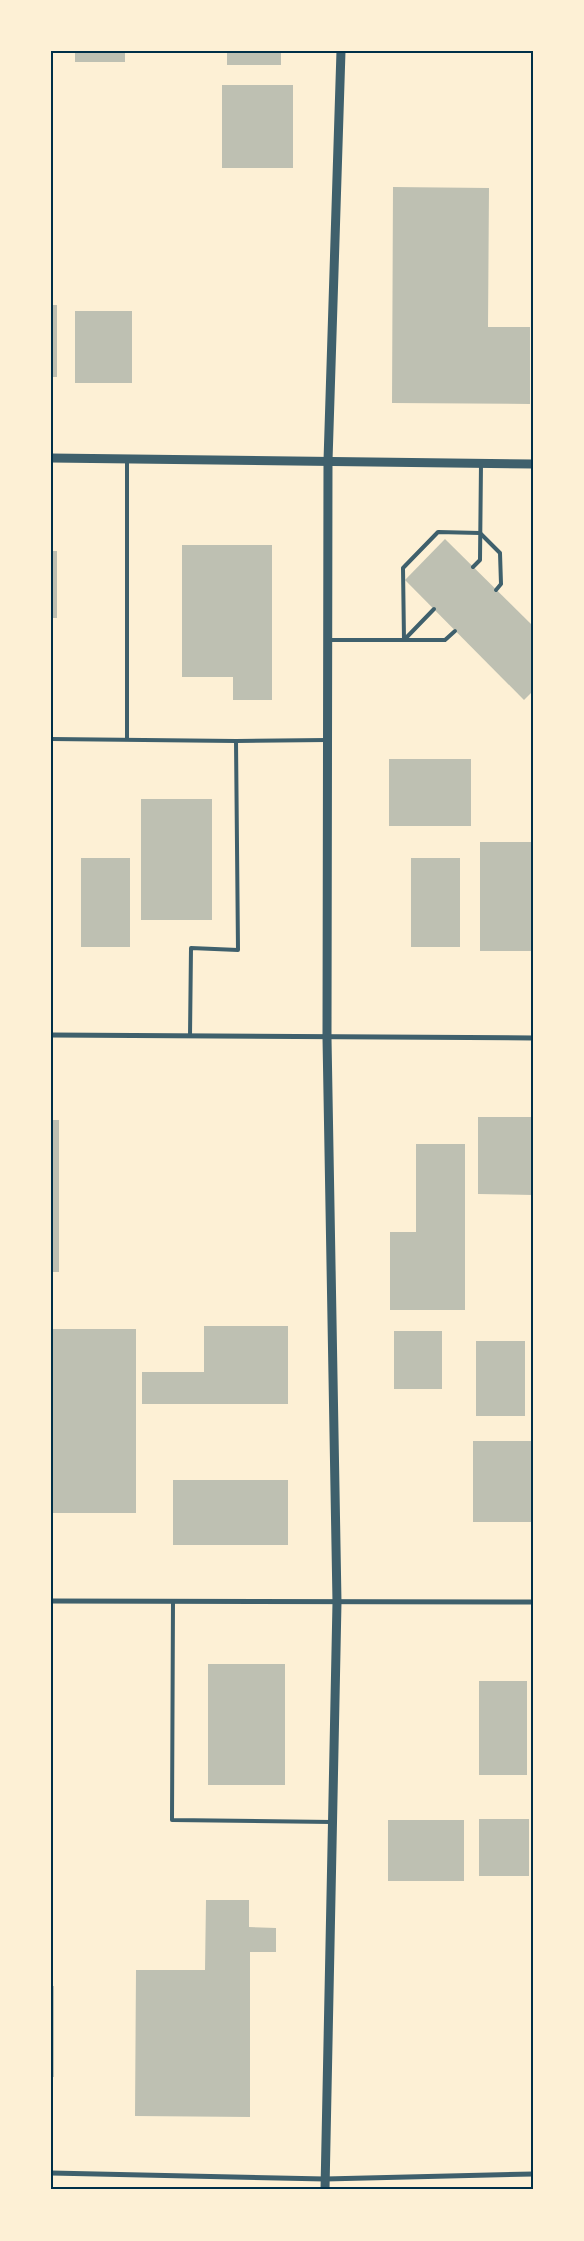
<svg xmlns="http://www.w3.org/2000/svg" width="584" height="2241" font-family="'Asap Condensed',sans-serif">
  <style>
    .building { fill: #bec0b2 }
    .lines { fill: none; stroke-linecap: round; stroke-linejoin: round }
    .service { stroke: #3f606c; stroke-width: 4 }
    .minor { stroke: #3f606c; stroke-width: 5 }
    .tertiary { stroke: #3f606c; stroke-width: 9 }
    .neatline { fill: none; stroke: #003049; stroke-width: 2 }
  </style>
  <rect width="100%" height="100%" fill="#fdf0d5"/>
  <g class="building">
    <rect x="75" y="51" width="50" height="11"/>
    <rect x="227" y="51" width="54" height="14"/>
    <rect x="222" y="85" width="71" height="83"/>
    <polygon points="393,187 489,188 488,327 530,327 530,404 392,403"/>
    <rect x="51" y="305" width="6" height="72"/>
    <rect x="75" y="311" width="57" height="72"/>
    <polygon points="445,539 533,626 533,691 524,700 405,580"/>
    <polygon points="182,545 272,545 272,700 233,700 233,677 182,677"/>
    <rect x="51" y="551" width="6" height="67"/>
    <rect x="389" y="759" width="82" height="67"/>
    <rect x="141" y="799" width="71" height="121"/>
    <rect x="480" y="842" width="53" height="109"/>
    <rect x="81" y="858" width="49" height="89"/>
    <rect x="411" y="858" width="49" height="89"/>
    <polygon points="478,1117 533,1117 533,1195 478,1194"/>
    <rect x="51" y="1120" width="8" height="152"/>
    <polygon points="416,1144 465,1144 465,1310 390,1310 390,1232 416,1232"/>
    <polygon points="204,1326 288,1326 288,1404 142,1404 142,1372 204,1372"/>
    <rect x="51" y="1329" width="85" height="184"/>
    <rect x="394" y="1331" width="48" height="58"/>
    <rect x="476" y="1341" width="49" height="75"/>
    <rect x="473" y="1441" width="60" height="81"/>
    <rect x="173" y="1480" width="115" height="65"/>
    <rect x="208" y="1664" width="77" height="121"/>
    <rect x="479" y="1681" width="48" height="94"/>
    <rect x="479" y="1819" width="50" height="57"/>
    <rect x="388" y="1820" width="76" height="61"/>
    <polygon points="206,1900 249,1900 249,1927 276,1928 276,1952 250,1952 250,2117 135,2116 136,1970 205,1970"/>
    <rect x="51" y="1986" width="3" height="91"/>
  </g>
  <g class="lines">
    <g class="service">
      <polyline points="127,458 127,738"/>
      <polyline points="473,567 480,560 481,464"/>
      <polyline points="455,631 445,640 404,640 403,568 438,532 480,533 500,553 501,584 496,590"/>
      <polyline points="328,640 404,640 434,609"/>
      <polyline points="51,739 236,741 327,740"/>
      <polyline points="190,1036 191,948 238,950 236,741"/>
      <polyline points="173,1601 172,1820 332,1822"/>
    </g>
    <g class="minor">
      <polyline points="51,1035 533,1038"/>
      <polyline points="51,1601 533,1602"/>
      <polyline points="51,2173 325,2179 533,2174"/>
    </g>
    <g class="tertiary">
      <polyline points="51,458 533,464"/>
      <polyline points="325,2190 337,1602 327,1038 328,461 341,51"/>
    </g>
  </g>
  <rect width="584" height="2241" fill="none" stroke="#fdf0d5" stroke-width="105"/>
  <rect x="52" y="52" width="480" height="2136" class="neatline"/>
</svg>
